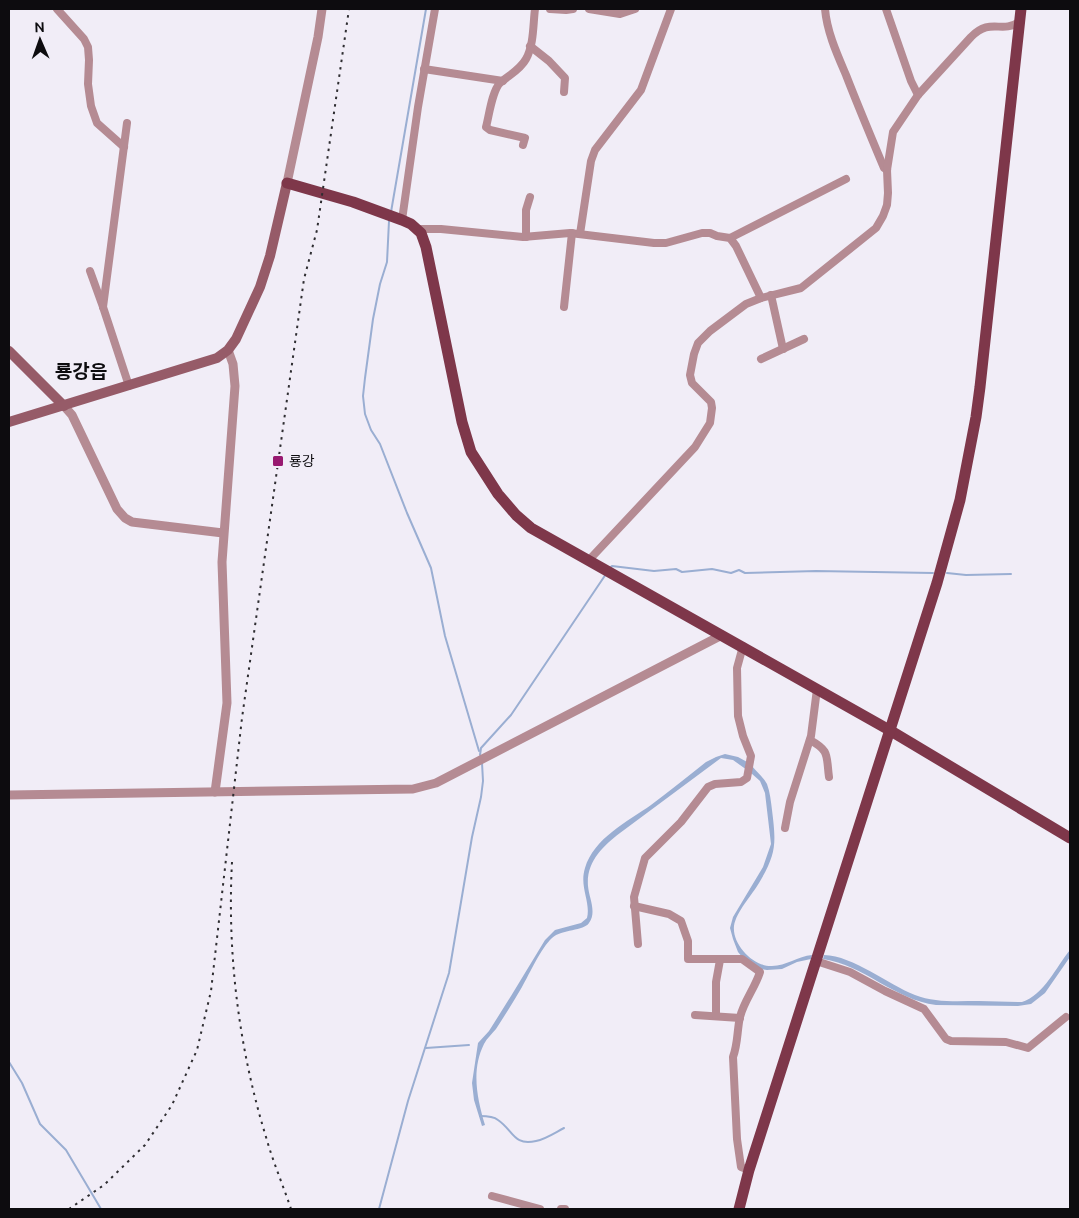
<svg xmlns="http://www.w3.org/2000/svg" width="1079" height="1218" font-family="Ubuntu,'Noto Sans KR',sans-serif">
  <style>
    .water { fill: #9aaed2 }
    .lines { fill: none; stroke-linecap: round; stroke-linejoin: round }
    .stream { stroke: #9aaed2; stroke-width: 2 }
    .minor { stroke: #b58b93; stroke-width: 8 }
    .tertiary { stroke: #b58b93; stroke-width: 9 }
    .secondary { stroke: #965b68; stroke-width: 10 }
    .primary { stroke: #7e374a; stroke-width: 11 }
    .rail { stroke: #2e2d31; stroke-width: 2; stroke-dasharray: 2.5 5; stroke-linecap: butt }
    .poi-dot { fill: #981970; stroke: #f1edf7; stroke-width: 2 }
    .labels { text-anchor: middle; stroke-width: 4.5; stroke-linejoin: round; paint-order: stroke }
    .poi-label { font-size: 14px; fill: #0d0c0f; stroke: #f1edf7; text-anchor: start }
    .district-label { font-size: 19px; font-weight: bold; fill: #0d0c0f; stroke: #f1edf7 }
  </style>
  <rect width="100%" height="100%" fill="#f1edf7"/>
  <g class="water">
    <path d="M 725,754 L 738,757 L 749,763 L 747,770 L 733,760 L 721,758 L 620,833 C 603,846 586,862 588,886 C 589,898 597,912 589,923 C 584,931 562,929 552,938 C 541,948 530,973 522,987 C 514,1001 505,1015 496,1029 C 492,1034 487,1038 484,1044 C 471,1070 477,1098 485,1125 L 482,1126 L 474,1100 L 472,1083 L 478,1043 L 489,1031 L 511,996 L 545,940 L 555,930 L 581,923 L 587,918 C 591,902 579,887 585,868 C 594,838 627,822 651,805 C 670,791 688,776 706,762 L 716,757 Z"/>
    <path d="M 752,766 C 757,772 763,777 767,784 C 770,792 771,802 772,810 C 776,843 777,853 759,883 C 752,895 736,912 734,926 C 732,945 754,967 772,966 C 786,966 798,956 812,955 L 811,959 L 797,962 L 782,969 L 767,970 L 761,969 L 743,958 L 738,952 L 733,939 L 730,928 L 733,917 L 763,867 L 771,844 L 765,793 L 760,781 L 751,773 Z"/>
    <path d="M 1070,950 L 1070,957 L 1045,993 L 1031,1004 L 1018,1006 L 936,1005 C 895,1000 864,965 823,959 L 824,955 C 854,956 887,984 915,995 C 935,1003 958,1001 979,1001 C 993,1001 1008,1002 1022,1002 C 1044,995 1056,967 1070,950 Z"/>
  </g>
  <g class="lines">
    <g class="stream">
      <polyline points="391,212 426,9"/>
      <polyline points="389,221 387,262 380,284 373,319 365,378 363,396 365,414 371,430 380,444 407,513 431,568 445,636 479,751"/>
      <polyline points="610,568 612,566 654,571 676,569 682,572 712,569 731,573 739,570 745,573 816,571 933,573"/>
      <polyline points="947,573 966,575 1011,574"/>
      <polyline points="480,755 481,748 511,715 606,574"/>
      <polyline points="426,1048 469,1045"/>
      <polyline points="9,1062 22,1083 40,1124 66,1150 101,1209"/>
      <path d="M 480,1116 C 486,1116 493,1116 498,1120 C 514,1131 513,1146 536,1141 C 546,1139 556,1132 564,1128"/>
      <polyline points="379,1209 408,1101 449,973 472,837 481,797 483,781 482,763"/>
    </g>
    <g class="minor">
      <polyline points="57,9 84,39 88,47 89,60 88,84 91,106 97,123 124,147"/>
      <polyline points="550,9 566,10 573,9"/>
      <polyline points="589,9 620,14 635,9"/>
      <path d="M 825,9 C 827,32 837,54 846,75 C 858,106 871,137 884,168 L 887,170"/>
      <polyline points="886,9 911,81 918,95"/>
      <polyline points="530,46 549,61 565,78 564,92"/>
      <polyline points="424,69 503,81"/>
      <path d="M 523,145 L 525,138 L 490,130 L 486,127 C 489,116 492,91 500,83 C 509,75 520,70 526,59 C 534,45 533,24 535,9"/>
      <polyline points="402,220 418,107 435,9"/>
      <polyline points="416,229 441,229 523,237 570,233 654,243 666,243 702,233 710,233 717,236 730,238 736,246 761,298"/>
      <polyline points="580,234 591,161 595,150 641,90 671,9"/>
      <polyline points="526,237 526,210 530,197"/>
      <polyline points="730,238 846,179"/>
      <polyline points="90,271 103,307 129,386"/>
      <polyline points="771,295 783,349"/>
      <polyline points="103,307 127,123"/>
      <polyline points="564,307 572,233"/>
      <polyline points="761,359 804,339"/>
      <path d="M 589,560 L 695,447 L 710,423 L 712,408 L 711,402 L 692,383 L 690,375 L 694,354 L 698,343 L 710,331 L 746,304 L 761,298 L 801,288 L 876,228 L 883,216 L 887,205 L 888,193 L 887,170 L 893,132 L 918,95 L 971,37 C 991,17 1001,34 1019,22"/>
      <path d="M 810,740 C 830,751 826,755 829,777"/>
      <polyline points="785,828 790,802 811,736 817,689"/>
      <path d="M 634,906 L 669,914 L 681,921 L 688,941 L 688,959 L 742,959 L 760,972 C 755,988 744,1001 740,1017 C 737,1030 738,1044 733,1057 L 737,1139 L 741,1167 L 749,1170"/>
      <polyline points="638,944 634,897 645,858 681,822 708,787 715,784 741,782 747,778 751,756 743,736 738,716 737,668 743,646"/>
      <polyline points="816,961 850,972 885,991 924,1009 946,1039 951,1041 1006,1042 1028,1048 1066,1017"/>
      <polyline points="695,1015 740,1018"/>
      <polyline points="716,1015 716,982 720,960"/>
      <polyline points="492,1196 540,1209"/>
      <polyline points="561,1209 565,1209"/>
    </g>
    <g class="tertiary">
      <polyline points="287,183 318,37 322,9"/>
      <polyline points="64,406 72,415 117,509 125,518 132,522 223,533"/>
      <polyline points="215,792 227,703 222,562 235,386 233,364 228,350"/>
      <polyline points="9,795 413,789 436,783 722,635"/>
    </g>
    <g class="secondary">
      <polyline points="9,351 64,406"/>
      <polyline points="9,422 217,358 228,350 236,339 260,287 270,256 287,183"/>
    </g>
    <g class="primary">
      <polyline points="287,183 353,202 402,220 411,224 421,233 426,247 462,422 471,452 498,494 516,515 531,528 891,731 1070,838"/>
      <polyline points="739,1209 749,1170 937,583 960,500 976,417 980,387 1021,9"/>
    </g>
    <g class="rail">
      <path d="M 232,862 C 227,954 239,1049 266,1137 C 273,1162 283,1185 291,1209"/>
      <polyline points="69,1209 104,1185 145,1145 172,1105 197,1050 211,991 242,718 304,279 317,230 349,9"/>
    </g>
  </g>
  <rect class="poi-dot" x="272" y="455" width="12" height="12" rx="2.5"/>
  <g class="labels">
    <g class="poi-label">
      <text x="289" y="466">룡강</text>
    </g>
    <g class="district-label">
      <text x="81" y="378">룡강읍</text>
    </g>
  </g>
  <rect width="1079" height="1218" fill="none" stroke="#0d0c0f" stroke-width="20"/>
  <g transform="translate(40 40) rotate(358)" stroke="#f1edf7" stroke-width="4" paint-order="stroke">
  <path d="M0-4L9 19L0 12L-9 19Z" fill="#0d0c0f"/>
  <text y="-8" font-size="14" font-weight="bold" text-anchor="middle" fill="#0d0c0f">N</text>
  </g>
</svg>
